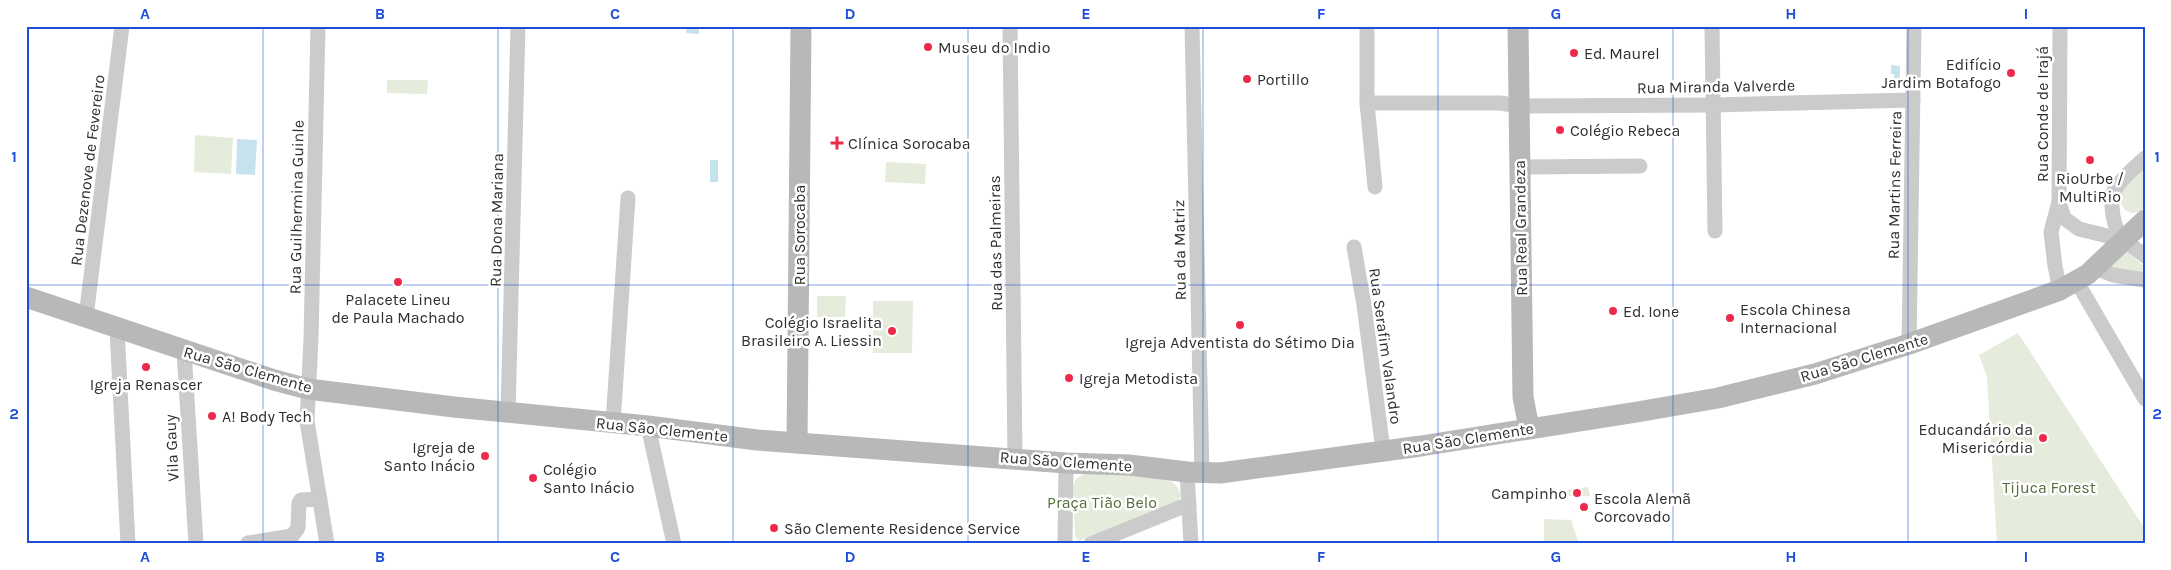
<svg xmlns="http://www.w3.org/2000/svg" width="2171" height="570" font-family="Karla,sans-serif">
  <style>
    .green { fill: #e6ecdb }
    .water { fill: #c6e2ed }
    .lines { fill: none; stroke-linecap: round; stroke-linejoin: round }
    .street { stroke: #cbcbcb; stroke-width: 15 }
    .secondary { stroke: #b8b8b8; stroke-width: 21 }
    .grid { fill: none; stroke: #1d4ed8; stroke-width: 1; stroke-opacity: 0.55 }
    .poi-dot { fill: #ed294c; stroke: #fff; stroke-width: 2 }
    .labels { text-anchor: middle; stroke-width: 5; stroke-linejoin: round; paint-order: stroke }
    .poi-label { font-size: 16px; fill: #2e2e2e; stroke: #fff; text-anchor: start }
    .street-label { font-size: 16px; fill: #2e2e2e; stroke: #fff }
    .park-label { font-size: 16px; fill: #566c3a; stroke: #fff }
    .neatline { fill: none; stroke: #1d4ed8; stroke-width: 2 }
    .grid-label { font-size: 16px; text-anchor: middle; font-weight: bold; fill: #1d4ed8 }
  </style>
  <rect width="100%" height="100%" fill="#fff"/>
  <g class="green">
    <polygon points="387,80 428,80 427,94 387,93"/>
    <polygon points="195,135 233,138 231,174 194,172"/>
    <polygon points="886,162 926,164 925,184 885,182"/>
    <path d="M 2145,164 L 2145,207 C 2132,219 2121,211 2119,195 Z"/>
    <polygon points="2126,251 2145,267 2145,275 2108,269"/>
    <polygon points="817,296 846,296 845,317 817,317"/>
    <polygon points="873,301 913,301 912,353 873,353"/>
    <polygon points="2018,333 2145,529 2145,544 1997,544 1987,377 1979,355"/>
    <path d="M 1085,473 C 1100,472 1157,475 1170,481 C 1176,484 1180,490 1181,496 L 1178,501 L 1079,541 L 1075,536 L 1073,486 L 1076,479 Z"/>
    <polygon points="1588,487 1590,496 1567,496 1565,490"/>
    <polygon points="1544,519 1571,520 1579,544 1544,544"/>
  </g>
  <g class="water">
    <polygon points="687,26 699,26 699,34 686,33"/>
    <polygon points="1891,65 1900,66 1900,86 1893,86 1894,74 1891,74"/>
    <polygon points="237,139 257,140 255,175 236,174"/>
    <rect x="710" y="160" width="8" height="22"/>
  </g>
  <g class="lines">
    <g class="street">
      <polyline points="318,26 311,339 307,421 327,544"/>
      <polyline points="1010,26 1015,458"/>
      <polyline points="1192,26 1202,473"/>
      <polyline points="1367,26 1367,103 1375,187"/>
      <polyline points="1712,26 1715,231"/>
      <polyline points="2060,26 2059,202 2051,232 2055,266 2060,290"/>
      <polyline points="1367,103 1500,103 1519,106 1713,105 1913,100"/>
      <path d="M 2145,158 C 2135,167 2123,177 2115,189 C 2111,195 2112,201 2112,207 C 2114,236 2124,240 2145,256"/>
      <polyline points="1519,167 1640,166"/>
      <polyline points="2059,202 2064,218 2079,229 2124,240"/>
      <polyline points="1354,247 1364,305 1383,450"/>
      <polyline points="2093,267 2113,275 2145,280"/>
      <polyline points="2077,282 2145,399"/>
      <polyline points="86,317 122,26"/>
      <polyline points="117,329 128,544"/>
      <polyline points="1909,344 1914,26"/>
      <polyline points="184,351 196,544"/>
      <polyline points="508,414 518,26"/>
      <polyline points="613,423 628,198"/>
      <polyline points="648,426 674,544"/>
      <polyline points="1187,472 1191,544"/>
      <polyline points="248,543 292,536 298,528 299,503 301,500 320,499"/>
      <polyline points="1065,544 1066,463"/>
      <polyline points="1091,544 1189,504"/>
    </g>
    <g class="secondary">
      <polyline points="1518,26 1523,397 1529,428"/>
      <polyline points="26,297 274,380 308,389 454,407 648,426 757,440 1066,463 1129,465 1187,472 1220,473 1421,446 1637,412 1718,398 1815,374 1909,344 2060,290 2088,274 2145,220"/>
      <polyline points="797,443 801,26"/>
    </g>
  </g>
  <path class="grid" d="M 263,26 L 263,544M 498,26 L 498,544M 733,26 L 733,544M 968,26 L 968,544M 1203,26 L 1203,544M 1438,26 L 1438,544M 1673,26 L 1673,544M 1908,26 L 1908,544M 26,285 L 2145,285"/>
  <g class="poi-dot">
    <circle cx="928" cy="47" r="5"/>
    <circle cx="1574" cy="53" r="5"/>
    <circle cx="2011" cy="73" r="5"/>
    <circle cx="1247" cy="79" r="5"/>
    <circle cx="1560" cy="130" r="5"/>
    <path d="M834.5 135.5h5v5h5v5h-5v5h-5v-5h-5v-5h5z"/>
    <circle cx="2090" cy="160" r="5"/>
    <circle cx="398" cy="282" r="5"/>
    <circle cx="1613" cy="311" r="5"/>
    <circle cx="1730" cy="318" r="5"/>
    <circle cx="1240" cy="325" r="5"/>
    <circle cx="892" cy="331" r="5"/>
    <circle cx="146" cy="367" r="5"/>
    <circle cx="1069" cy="378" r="5"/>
    <circle cx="212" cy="416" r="5"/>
    <circle cx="2043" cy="438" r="5"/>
    <circle cx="485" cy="456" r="5"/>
    <circle cx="533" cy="478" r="5"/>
    <circle cx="1577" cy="493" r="5"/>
    <circle cx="1584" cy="507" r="5"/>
    <circle cx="774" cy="528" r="5"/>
  </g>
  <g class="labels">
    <g class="poi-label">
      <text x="938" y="53">Museu do Indio</text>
      <text x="1584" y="59">Ed. Maurel</text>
      <text x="2001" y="70" text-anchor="end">Edifício<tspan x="2001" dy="18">Jardim Botafogo</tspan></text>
      <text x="1257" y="85">Portillo</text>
      <text x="1570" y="136">Colégio Rebeca</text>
      <text x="848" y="149">Clínica Sorocaba</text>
      <text x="2090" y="184" text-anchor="middle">RioUrbe /<tspan x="2090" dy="18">MultiRio</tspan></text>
      <text x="398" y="305" text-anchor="middle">Palacete Lineu<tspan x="398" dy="18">de Paula Machado</tspan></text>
      <text x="1740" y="315">Escola Chinesa<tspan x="1740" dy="18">Internacional</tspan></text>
      <text x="1623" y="317">Ed. Ione</text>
      <text x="882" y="328" text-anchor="end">Colégio Israelita<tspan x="882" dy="18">Brasileiro A. Liessin</tspan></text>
      <text x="1240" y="348" text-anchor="middle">Igreja Adventista do Sétimo Dia</text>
      <text x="1079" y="384">Igreja Metodista</text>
      <text x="146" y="390" text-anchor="middle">Igreja Renascer</text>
      <text x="222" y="422">A! Body Tech</text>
      <text x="2033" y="435" text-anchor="end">Educandário da<tspan x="2033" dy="18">Misericórdia</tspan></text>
      <text x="475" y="453" text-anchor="end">Igreja de<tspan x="475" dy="18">Santo Inácio</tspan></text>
      <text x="543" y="475">Colégio<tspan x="543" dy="18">Santo Inácio</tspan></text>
      <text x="1567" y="499" text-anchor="end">Campinho</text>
      <text x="1594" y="504">Escola Alemã<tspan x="1594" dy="18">Corcovado</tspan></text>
      <text x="784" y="534">São Clemente Residence Service</text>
    </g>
    <g class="street-label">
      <text transform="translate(1716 86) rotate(-1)" y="6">Rua Miranda Valverde</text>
      <text transform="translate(2042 114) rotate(-90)" y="6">Rua Conde de Irajá</text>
      <text transform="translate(87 170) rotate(-83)" y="6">Rua Dezenove de Fevereiro</text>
      <text transform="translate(1894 185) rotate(-89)" y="6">Rua Martins Ferreira</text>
      <text transform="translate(296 207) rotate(-89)" y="6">Rua Guilhermina Guinle</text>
      <text transform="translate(496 220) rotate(-89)" y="6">Rua Dona Mariana</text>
      <text transform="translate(1520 228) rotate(-91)" y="6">Rua Real Grandeza</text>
      <text transform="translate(799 235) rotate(-90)" y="6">Rua Sorocaba</text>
      <text transform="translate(995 243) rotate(-91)" y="6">Rua das Palmeiras</text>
      <text transform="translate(1179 250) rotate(-91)" y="6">Rua da Matriz</text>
      <text transform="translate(1386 346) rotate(82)" y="6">Rua Serafim Valandro</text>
      <text transform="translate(1864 357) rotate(-17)" y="6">Rua São Clemente</text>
      <text transform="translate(248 369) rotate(16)" y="6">Rua São Clemente</text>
      <text transform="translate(662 429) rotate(6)" y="6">Rua São Clemente</text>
      <text transform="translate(1468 438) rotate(-9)" y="6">Rua São Clemente</text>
      <text transform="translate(171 448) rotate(-93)" y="6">Vila Gauy</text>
      <text transform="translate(1066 461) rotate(4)" y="6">Rua São Clemente</text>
    </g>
    <g class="park-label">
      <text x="2049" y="493">Tijuca Forest</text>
      <text x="1102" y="508">Praça Tião Belo</text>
    </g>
  </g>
  <rect width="2171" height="570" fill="none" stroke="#ffffff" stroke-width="55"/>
  <rect x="28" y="28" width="2116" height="514" class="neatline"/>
  <g class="grid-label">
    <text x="145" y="19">A</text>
    <text x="380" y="19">B</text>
    <text x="615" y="19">C</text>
    <text x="850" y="19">D</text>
    <text x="1086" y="19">E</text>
    <text x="1321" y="19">F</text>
    <text x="1556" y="19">G</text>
    <text x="1791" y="19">H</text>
    <text x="2026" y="19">I</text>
    <text x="14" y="162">1</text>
    <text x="2157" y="162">1</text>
    <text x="14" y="419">2</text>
    <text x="2157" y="419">2</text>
    <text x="145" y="562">A</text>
    <text x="380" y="562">B</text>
    <text x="615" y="562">C</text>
    <text x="850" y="562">D</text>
    <text x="1086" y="562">E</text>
    <text x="1321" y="562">F</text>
    <text x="1556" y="562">G</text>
    <text x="1791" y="562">H</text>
    <text x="2026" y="562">I</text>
  </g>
</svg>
